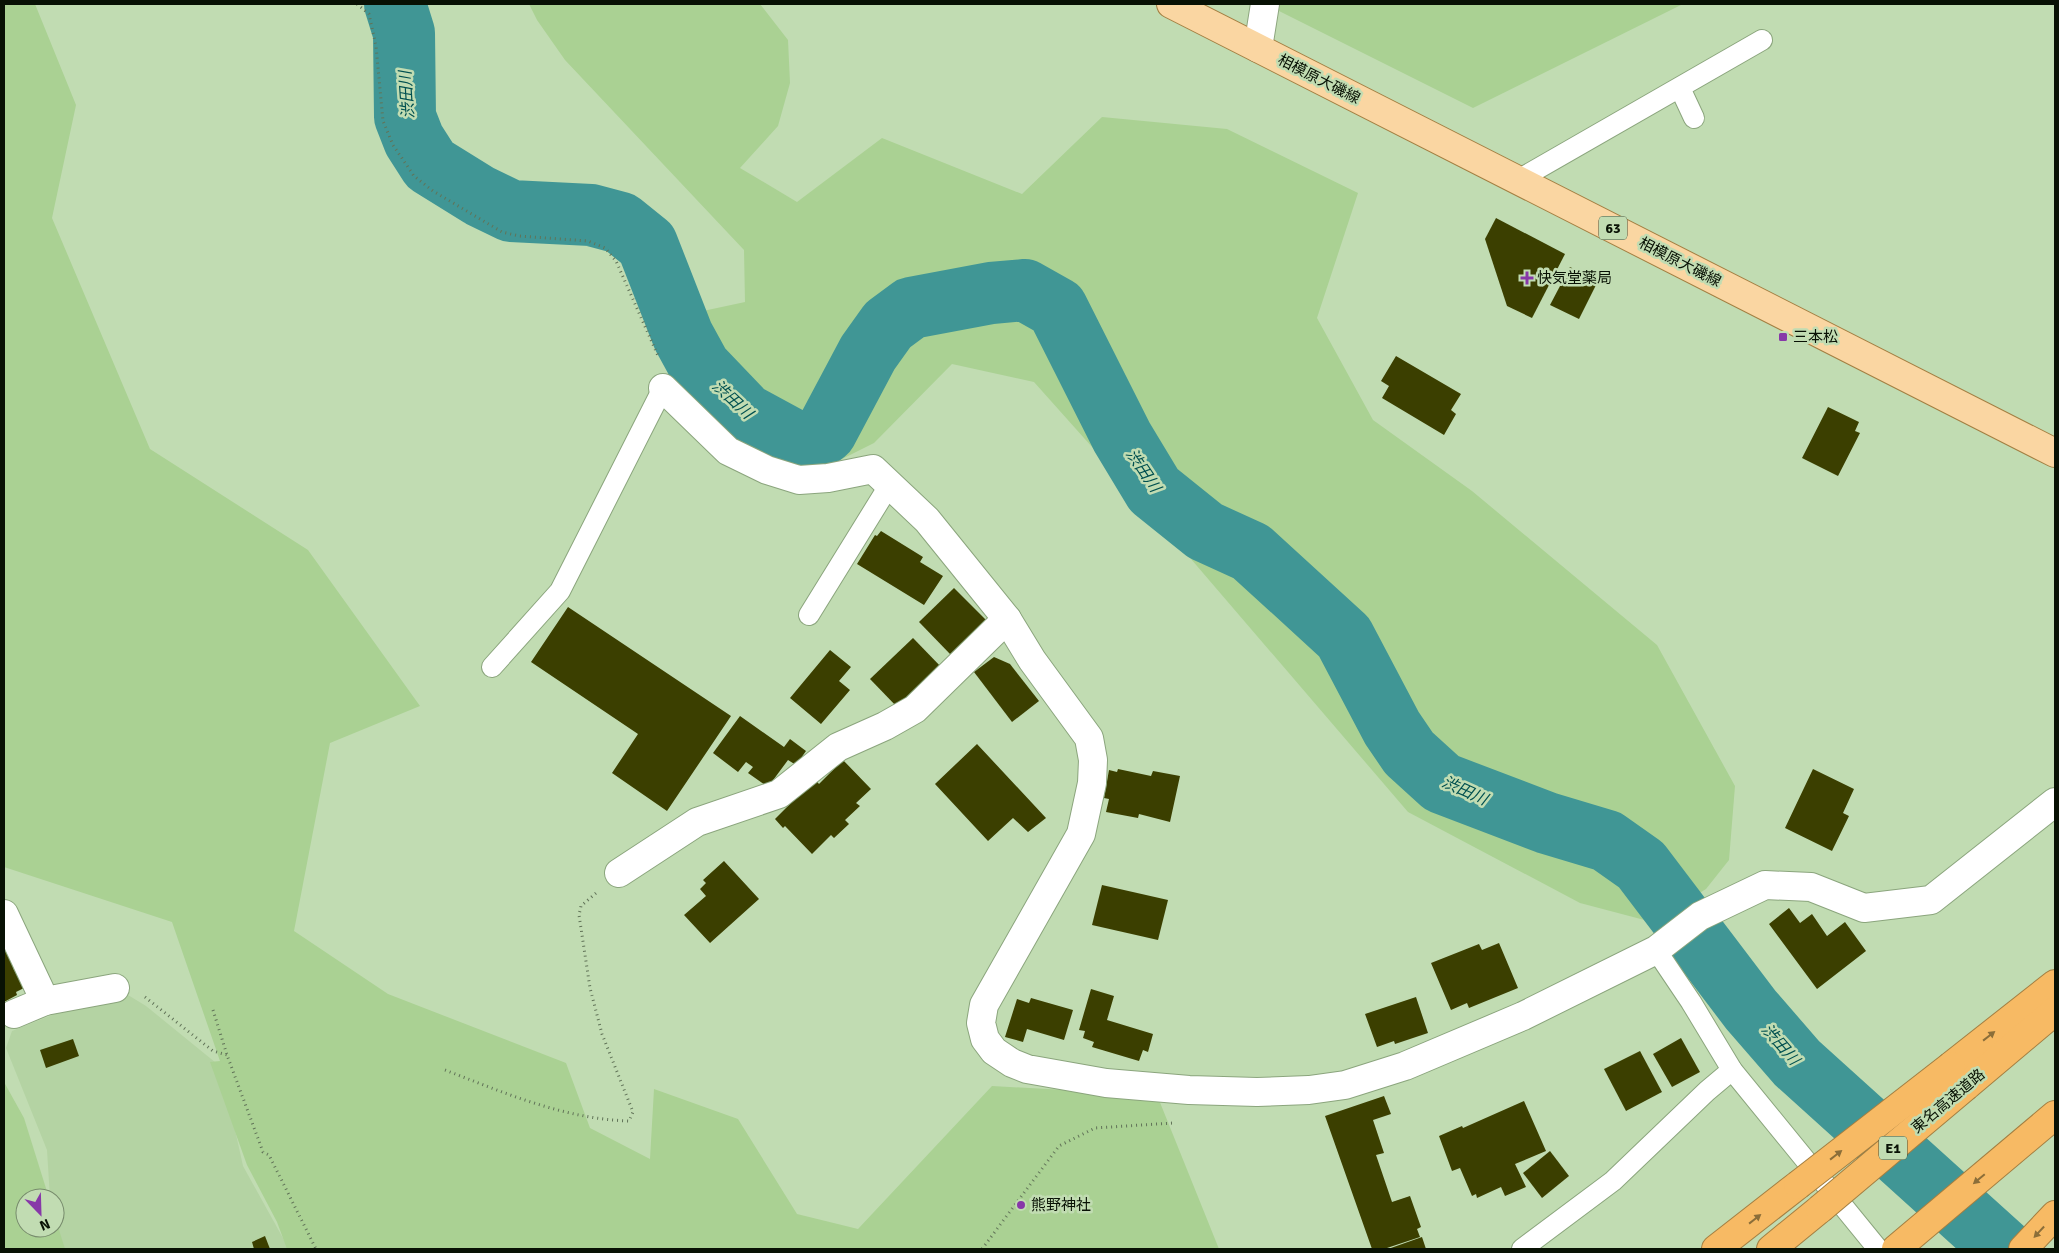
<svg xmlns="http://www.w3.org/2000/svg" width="2059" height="1253" font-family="Signika,'Noto Sans JP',sans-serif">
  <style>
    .built { fill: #b4d3a3 }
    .green { fill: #aad193 }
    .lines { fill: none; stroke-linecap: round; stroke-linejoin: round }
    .river { stroke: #409695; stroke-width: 62 }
    .building { fill: #3b3f00 }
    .service-casing { stroke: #8ba57d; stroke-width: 22 }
    .minor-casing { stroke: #8ba57d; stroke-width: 30 }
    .primary-casing { stroke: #a37f42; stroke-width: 30 }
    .motorway-casing { stroke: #a37f42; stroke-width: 30 }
    .path { stroke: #617358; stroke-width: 3; stroke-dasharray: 1 4; stroke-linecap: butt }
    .service { stroke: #fff; stroke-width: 20 }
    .minor { stroke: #fff; stroke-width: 28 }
    .primary { stroke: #fad6a2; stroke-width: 28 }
    .motorway { stroke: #f7ba64; stroke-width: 28 }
    .motorway-bridge-casing { stroke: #a37f42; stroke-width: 30; stroke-linecap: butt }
    .motorway-bridge { stroke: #f7ba64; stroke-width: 28 }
    .oneway { fill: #8b6e39 }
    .poi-dot { fill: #8738a8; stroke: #c1dcb2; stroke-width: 2 }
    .labels { text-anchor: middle; stroke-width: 5; stroke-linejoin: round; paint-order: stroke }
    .shield { fill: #c1dcb2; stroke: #404e38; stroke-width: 1 }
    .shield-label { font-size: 14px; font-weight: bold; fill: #081104 }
    .street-label { font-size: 15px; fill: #081104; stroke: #c1dcb2 }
    .poi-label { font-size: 15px; fill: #081104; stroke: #c1dcb2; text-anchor: start }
    .water-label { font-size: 16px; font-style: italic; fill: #005050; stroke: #c1dcb2 }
  </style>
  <rect width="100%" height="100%" fill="#c1dcb2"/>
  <polygon class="built" points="128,995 146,1006 221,1067 243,1166 289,1249 57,1249 55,1228 55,1198 50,1198 47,1150 6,1048 12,1031 65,1010"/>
  <g class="green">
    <polygon points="4,4 35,4 76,105 52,218 150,449 308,550 420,706 330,743 294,931 388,994 566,1063 590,1128 650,1159 654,1089 738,1119 797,1214 858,1229 992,1086 1157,1095 1219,1249 287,1249 277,1222 247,1165 210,1062 220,1061 172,922 4,867"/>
    <polygon points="529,4 760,4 788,40 790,83 778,126 740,168 797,202 882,138 1022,194 1102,117 1227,129 1358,193 1317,318 1373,420 1472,491 1657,645 1735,786 1729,860 1706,889 1652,922 1580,903 1408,812 1167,531 1034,382 952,364 874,443 822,469 767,458 713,416 684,378 703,311 745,302 744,250 565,60 537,20"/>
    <polygon points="1280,4 1683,4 1473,108 1279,11"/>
    <polygon points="4,1082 24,1118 49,1198 25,1198 25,1228 55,1228 55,1217 65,1249 4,1249"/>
  </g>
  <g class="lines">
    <polyline class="river" points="395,4 404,33 405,117 414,140 430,165 480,196 511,211 591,215 621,223 647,244 683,336 700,367 745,414 791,439 810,444 826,432 868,353 888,325 911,308 991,293 1025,290 1057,308 1122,437 1154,490 1205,531 1251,552 1344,637 1392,728 1409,753 1442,783 1547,823 1607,841 1641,865 1751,1010 1797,1063 2003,1249"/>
  </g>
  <g class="building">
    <polygon points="1496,218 1565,254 1532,318 1507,306 1485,239"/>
    <polygon points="1570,267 1598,281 1579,319 1550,305"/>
    <polygon points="1396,356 1461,394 1451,410 1456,414 1444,435 1382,398 1389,386 1381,381"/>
    <polygon points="1828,407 1859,422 1855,431 1860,433 1838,476 1802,458"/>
    <polygon points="881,531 923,557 920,562 943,576 924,605 857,564 875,535 877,536"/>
    <polygon points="954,588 987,621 951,655 919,622"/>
    <polygon points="568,607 731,716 667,811 612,773 638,734 531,662"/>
    <polygon points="913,638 944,670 899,709 870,679"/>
    <polygon points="830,650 851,667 839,681 850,690 821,724 790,698"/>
    <polygon points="994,657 1010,664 1039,701 1012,722 974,672"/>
    <polygon points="740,716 784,747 790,739 806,751 796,765 788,760 768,787 748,773 753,767 746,762 738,772 713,753"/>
    <polygon points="977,744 1046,818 1028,832 1013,818 988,841 935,784"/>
    <polygon points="843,760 871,789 856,803 860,806 845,820 849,824 834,838 831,835 812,854 785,826 783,828 775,819 804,790 813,777 819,784"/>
    <polygon points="1118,769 1151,776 1153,771 1180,776 1170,822 1139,814 1138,818 1106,812 1109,799 1104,798 1109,770 1117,772"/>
    <polygon points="1813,769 1854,789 1843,813 1849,816 1832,851 1785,828"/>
    <polygon points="724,861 759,899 710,943 684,915 706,896 700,889 706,883 703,880"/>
    <polygon points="1102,885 1168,900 1158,940 1092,925"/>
    <polygon points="1789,908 1800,923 1812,914 1827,936 1845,922 1866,951 1817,989 1769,924"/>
    <polygon points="1499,943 1518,988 1469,1008 1467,1003 1451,1010 1431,963 1479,944 1482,950"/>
    <polygon points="4,946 15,967 13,968 24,988 16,992 17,995 4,1002"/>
    <polygon points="1091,989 1114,996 1107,1020 1153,1034 1148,1052 1143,1050 1139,1061 1092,1047 1094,1042 1083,1038 1085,1031 1079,1030"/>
    <polygon points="1416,997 1428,1033 1395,1044 1394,1041 1377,1047 1365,1014"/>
    <polygon points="1031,998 1073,1010 1064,1040 1027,1029 1023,1042 1005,1037 1017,999 1029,1003"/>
    <polygon points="1681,1038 1700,1072 1672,1087 1653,1054"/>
    <polygon points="73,1039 79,1056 46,1068 40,1050"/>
    <polygon points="1640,1051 1662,1092 1626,1111 1604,1069"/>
    <polygon points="1384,1096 1391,1114 1373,1120 1384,1153 1376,1155 1392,1202 1410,1196 1421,1227 1417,1229 1420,1237 1384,1249 1372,1249 1325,1116"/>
    <polygon points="1524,1101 1546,1151 1515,1164 1526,1187 1505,1196 1501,1187 1477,1198 1476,1194 1472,1196 1460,1168 1452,1171 1439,1136 1462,1126 1463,1128"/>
    <polygon points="1550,1151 1569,1176 1542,1198 1523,1173"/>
    <polygon points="265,1236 270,1249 254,1249 252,1242"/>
    <polygon points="1422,1237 1426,1249 1388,1249"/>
  </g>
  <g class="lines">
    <g class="service-casing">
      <g id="service">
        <polyline points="1680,88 1694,118"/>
        <polyline points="1518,180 1762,40"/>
        <polyline points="809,615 890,484"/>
        <polyline points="492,667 560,591 663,388"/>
        <polyline points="1656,950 1691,1002 1732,1070 1878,1249"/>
        <polyline points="1522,1249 1613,1181 1707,1091 1732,1070"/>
      </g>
    </g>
    <g class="minor-casing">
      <g id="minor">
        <polyline points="1258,48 1265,4"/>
        <polyline points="663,388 728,451 767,470 799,480 828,478 873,469 927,520 1007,619 1032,660 1089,738 1093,760 1092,783 1081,834 984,1005 981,1023 985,1039 994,1051 1012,1063 1027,1069 1106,1083 1189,1090 1257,1092 1309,1090 1345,1085 1405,1066 1523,1016 1656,950 1700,916 1765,885 1811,887 1864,908 1931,900 2055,802"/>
        <polyline points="619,873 697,822 779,794 838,747 885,726 915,709 1007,619"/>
        <polyline points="4,914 45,1001"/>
        <polyline points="14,1014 45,1001 115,988"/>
      </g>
    </g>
    <g class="primary-casing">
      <polyline id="primary" points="1171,4 2055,453"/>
    </g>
    <g class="motorway-casing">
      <g id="motorway">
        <polyline points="1951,1066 2055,984"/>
        <polyline points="1966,1086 2055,1011"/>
        <polyline points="1716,1249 1798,1185"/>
        <polyline points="1771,1249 1820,1209"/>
        <polyline points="1896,1249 2055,1115"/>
        <polyline points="2023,1249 2055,1215"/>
      </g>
    </g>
    <g class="path">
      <polyline points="357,4 369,14 376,46 383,121 393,145 414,176 433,191 502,232 519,236 588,241 605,248 616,261 659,358"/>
      <polyline points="145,997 213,1051 227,1055"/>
      <polyline points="213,1010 227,1055 263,1152 269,1155 316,1249"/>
      <path d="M 445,1070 C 505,1093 564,1119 629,1121 L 633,1112 L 602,1034 L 590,988 L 579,915 L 581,906 L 596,893"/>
      <polyline points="982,1249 1059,1146 1095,1128 1173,1123"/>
    </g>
    <use href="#service" class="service"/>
    <use href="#minor" class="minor"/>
    <use href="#primary" class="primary"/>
    <use href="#motorway" class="motorway"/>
    <g class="motorway-bridge-casing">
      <g id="motorway-bridge">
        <polyline points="1798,1185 1951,1066"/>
        <polyline points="1820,1209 1966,1086"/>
      </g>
    </g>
    <use href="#motorway-bridge" class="motorway-bridge"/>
  </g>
  <defs><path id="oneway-solid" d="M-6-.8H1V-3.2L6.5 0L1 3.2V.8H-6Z" transform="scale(1.25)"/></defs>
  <g class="oneway">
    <use href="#oneway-solid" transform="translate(1989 1036) rotate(-38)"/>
    <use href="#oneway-solid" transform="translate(1836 1155) rotate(-38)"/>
    <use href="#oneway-solid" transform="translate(1979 1179) rotate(140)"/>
    <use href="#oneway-solid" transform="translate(1755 1219) rotate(-38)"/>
    <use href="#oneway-solid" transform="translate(2039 1232) rotate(133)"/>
  </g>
  <g class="poi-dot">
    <path d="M1524.5 270.5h5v5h5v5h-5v5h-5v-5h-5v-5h5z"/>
    <rect x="1778" y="332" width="10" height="10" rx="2.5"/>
    <circle cx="1021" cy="1205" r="5"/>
  </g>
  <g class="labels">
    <g class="shield">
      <rect x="1599" y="216.5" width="28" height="23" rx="4"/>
      <rect x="1879" y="1136.5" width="28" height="23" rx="4"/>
    </g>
    <g class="shield-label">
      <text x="1613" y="233">63</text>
      <text x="1893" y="1153">E1</text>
    </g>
    <g class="street-label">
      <text transform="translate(1319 79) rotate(27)" y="5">相模原大磯線</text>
      <text transform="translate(1680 262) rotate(27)" y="5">相模原大磯線</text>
      <text transform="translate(1948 1101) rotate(-40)" y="5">東名高速道路</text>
    </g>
    <g class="poi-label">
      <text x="1537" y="283">快気堂薬局</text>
      <text x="1793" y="342">三本松</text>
      <text x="1031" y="1210">熊野神社</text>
    </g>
    <g class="water-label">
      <text transform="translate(406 95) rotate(-94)" y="6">渋田川</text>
      <text transform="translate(733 399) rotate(43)" y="6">渋田川</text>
      <text transform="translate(1144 470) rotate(56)" y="6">渋田川</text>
      <text transform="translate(1465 790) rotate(24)" y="6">渋田川</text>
      <text transform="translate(1781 1044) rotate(49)" y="6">渋田川</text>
    </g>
  </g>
  <rect width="2059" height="1253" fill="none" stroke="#081104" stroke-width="10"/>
  <g transform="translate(40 1213) rotate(157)"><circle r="24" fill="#c1dcb2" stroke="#778b6c"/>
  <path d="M0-4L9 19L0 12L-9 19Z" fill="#8738a8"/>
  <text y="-8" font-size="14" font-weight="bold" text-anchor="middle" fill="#081104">N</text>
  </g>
</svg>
